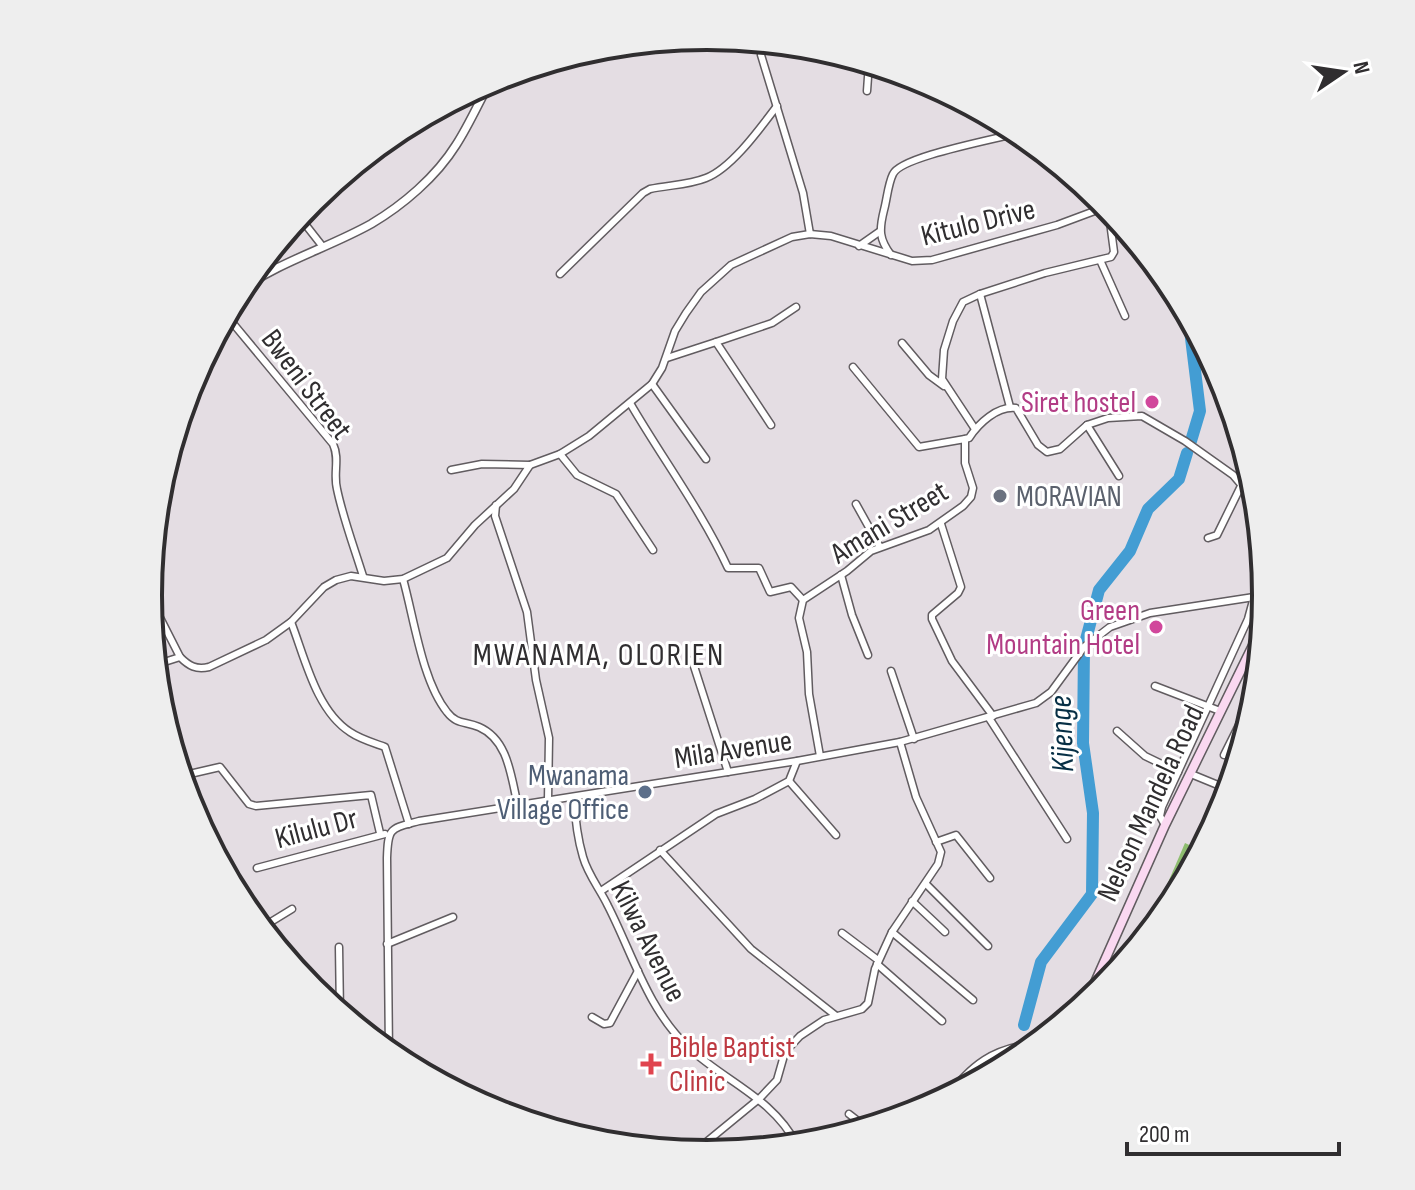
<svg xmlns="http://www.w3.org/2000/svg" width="1415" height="1190" font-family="'Sofia Sans Condensed',sans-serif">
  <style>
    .forest { fill: #8ebd6f }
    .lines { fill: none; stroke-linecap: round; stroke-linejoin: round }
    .river { stroke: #439dd3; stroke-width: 12 }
    .minor-casing { stroke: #615c60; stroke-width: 9 }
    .tertiary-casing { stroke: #615c60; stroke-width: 10 }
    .secondary-casing { stroke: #615c60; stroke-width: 11 }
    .minor { stroke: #fff; stroke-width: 6 }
    .tertiary { stroke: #fff; stroke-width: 7 }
    .secondary { stroke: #fad8f1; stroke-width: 8 }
    .hotel-dot { fill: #d1479c; stroke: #fff; stroke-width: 3 }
    .worship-dot { fill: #6b7280; stroke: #fff; stroke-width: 3 }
    .service-dot { fill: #5c6f8a; stroke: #fff; stroke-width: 3 }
    .health-dot { fill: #e0444e; stroke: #fff; stroke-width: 3 }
    .labels { text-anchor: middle; stroke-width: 6; stroke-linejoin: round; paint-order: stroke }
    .street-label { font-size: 30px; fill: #302e30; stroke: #fff }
    .hotel-label { font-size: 30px; fill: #b23c85; stroke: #fff; text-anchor: end }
    .worship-label { font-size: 30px; fill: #5b616d; stroke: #fff; text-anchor: start }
    .service-label { font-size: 30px; fill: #4e5e75; stroke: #fff; text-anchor: end }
    .health-label { font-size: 30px; fill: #be3a42; stroke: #fff; text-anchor: start }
    .neighbourhood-label { font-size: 32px; letter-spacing: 2px; fill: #302e30; stroke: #fff }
    .water-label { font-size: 32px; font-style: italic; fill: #072f45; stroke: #fff }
    .rim { fill: none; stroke: #302e30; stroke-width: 4 }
  </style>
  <rect width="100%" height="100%" fill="#e4dde3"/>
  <polygon class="forest" points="1185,843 1202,851 1172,906 1142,943"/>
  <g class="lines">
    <g class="river">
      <polyline points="1191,320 1189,322 1200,411 1191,441"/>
      <polyline points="1024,1025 1041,962 1092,894 1093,813 1083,743 1084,647 1099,590 1130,551 1148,509 1179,479 1187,453"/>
    </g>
    <g class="minor-casing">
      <g id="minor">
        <polyline points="770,42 763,44 761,55 803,193 810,234"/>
        <polyline points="867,91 869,63"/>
        <polyline points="297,219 305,224 323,247"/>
        <polyline points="859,246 879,232"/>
        <path d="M 891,255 C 879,239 879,230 884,210 C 887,199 888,184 893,174 C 901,156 998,139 1021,132"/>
        <polyline points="1100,260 1125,316"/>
        <path d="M 560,274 L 643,193 L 650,189 C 668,185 689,185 706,178 C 732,168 761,127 777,106"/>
        <polyline points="980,294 1010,407"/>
        <path d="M 226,315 L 333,444 C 340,459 333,473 337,489 C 343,518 354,547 363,576"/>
        <polyline points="716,342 772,323 796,307"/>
        <polyline points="902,343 929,375 944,386"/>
        <polyline points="667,358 716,342 771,425"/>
        <polyline points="853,367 919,447 965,439"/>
        <polyline points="652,384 706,459"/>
        <path d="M 630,403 C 662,458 701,510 728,568 L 759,568 L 770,592 L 791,587 L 803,600"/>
        <polyline points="1087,425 1119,476"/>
        <polyline points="975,429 942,379 944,350 953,321 963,302 980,294 1045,273 1111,257 1114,252 1108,207"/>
        <polyline points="560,454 577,475 616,494 653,550"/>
        <polyline points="451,470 482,464 530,465"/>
        <polyline points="856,504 880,547"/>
        <polyline points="496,505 495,516 527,612 536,680 549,738 548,800"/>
        <polyline points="941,524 961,587 958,593 932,615 932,619 952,661 993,716"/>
        <polyline points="1208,538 1217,535 1241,486"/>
        <polyline points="841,575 852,615 868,655"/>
        <path d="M 403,579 C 414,618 422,681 447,712 C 457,725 465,721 479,727 C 509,740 511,778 518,806"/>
        <path d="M 149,596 L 180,657 C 189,666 196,670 209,667 L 266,640 L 291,622 L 324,587 L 336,580 L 351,576 L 384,581 L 403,579 L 447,558 L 475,525 L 514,489 L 530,465 L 560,454 L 589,436 L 652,384 L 662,368 L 675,331 L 686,313 L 701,292 L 731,265 L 792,237 L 810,234 L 831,236 L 912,261 L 932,260 L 1057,225 L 1108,206"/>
        <path d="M 291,622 C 305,658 316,710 350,732 C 360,739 374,743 385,747 L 409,824"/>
        <polyline points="692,660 728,772"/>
        <polyline points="155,665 180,657"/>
        <polyline points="891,671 914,739"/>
        <polyline points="1155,686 1220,711"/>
        <polyline points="989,718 1067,839"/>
        <polyline points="1117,731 1145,756 1178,772"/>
        <polyline points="1224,755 1257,689"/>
        <path d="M 820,756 L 809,694 L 807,652 L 799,618 L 803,600 L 847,571 L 871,551 L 929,530 L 963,506 L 971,497 L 973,488 L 965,463 L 965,439 L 969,438 C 979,423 997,406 1016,408 L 1038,445 L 1047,452 L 1060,449 L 1087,425 L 1108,418 L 1142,416 L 1185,441 L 1233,475 L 1257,503"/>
        <polyline points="1191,774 1230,790"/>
        <polyline points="181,776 220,767 249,804 256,806 371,795 380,833"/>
        <polyline points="789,781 836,835"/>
        <path d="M 574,797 C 575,817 577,837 583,857 C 588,875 600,889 608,906 C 633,955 648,1010 689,1048 C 726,1082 773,1098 797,1145"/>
        <polyline points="1165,825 1160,816 1162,807 1248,619 1254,597"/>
        <polyline points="936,842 956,835 990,878"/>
        <polyline points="660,850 751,949 835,1015"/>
        <polyline points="257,868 385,834"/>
        <polyline points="926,884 988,946"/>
        <polyline points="601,891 716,814 755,799 789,781 797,761"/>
        <polyline points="912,901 945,932"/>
        <polyline points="261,928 292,909"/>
        <polyline points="892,932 973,1000"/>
        <polyline points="842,933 878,960"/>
        <polyline points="387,944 453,917"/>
        <polyline points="339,947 340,1013"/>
        <polyline points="877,964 942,1021"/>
        <polyline points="592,1017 604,1024 610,1023 638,971"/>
        <path d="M 389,1054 L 387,858 C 388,827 390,829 419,821 L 797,761 L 900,742 L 1036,703 L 1051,692 L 1084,647 L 1110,627 L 1150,613 L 1254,597 L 1266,597"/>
        <path d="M 943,1100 C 974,1064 991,1048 1039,1043"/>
        <polyline points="849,1114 867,1128"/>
        <polyline points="693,1153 760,1098 777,1080 785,1052 800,1036 824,1020 862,1009 868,1003 875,969 892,932 938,864 941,852 916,797 900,742"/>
      </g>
    </g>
    <g class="tertiary-casing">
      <path id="tertiary" d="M 240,290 C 281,261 328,248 371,224 C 403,205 436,177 456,145 C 469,125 479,102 491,80"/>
    </g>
    <g class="secondary-casing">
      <polyline id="secondary" points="1085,1005 1165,825 1264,623"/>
    </g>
    <use href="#minor" class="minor"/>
    <use href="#tertiary" class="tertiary"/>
    <use href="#secondary" class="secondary"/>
  </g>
  <g class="hotel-dot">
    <circle cx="1152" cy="402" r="8"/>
    <circle cx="1156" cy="627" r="8"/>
  </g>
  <circle class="worship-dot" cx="1000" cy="496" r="8"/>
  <circle class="service-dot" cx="645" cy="792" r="8"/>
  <path class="health-dot" d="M647 1052h8v8h8v8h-8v8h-8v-8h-8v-8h8z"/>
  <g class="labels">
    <g class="street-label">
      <text transform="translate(978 222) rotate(-14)" y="10">Kitulo Drive</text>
      <text transform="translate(307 384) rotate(53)" y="10">Bweni Street</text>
      <text transform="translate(889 522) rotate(-31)" y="10">Amani Street</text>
      <text transform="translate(733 749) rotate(-9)" y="10">Mila Avenue</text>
      <text transform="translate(1150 803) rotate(-65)" y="10">Nelson Mandela Road</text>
      <text transform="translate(316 828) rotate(-15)" y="10">Kilulu Dr</text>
      <text transform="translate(649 941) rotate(63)" y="10">Kilwa Avenue</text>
    </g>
    <g class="hotel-label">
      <text x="1136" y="412">Siret hostel</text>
      <text x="1140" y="620">Green<tspan x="1140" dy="34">Mountain Hotel</tspan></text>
    </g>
    <g class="worship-label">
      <text x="1016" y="506">MORAVIAN</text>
    </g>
    <g class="service-label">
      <text x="629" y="785">Mwanama<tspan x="629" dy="34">Village Office</tspan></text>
    </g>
    <g class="health-label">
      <text x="669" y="1057">Bible Baptist<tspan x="669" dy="34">Clinic</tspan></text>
    </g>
    <g class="neighbourhood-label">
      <text x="599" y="665">MWANAMA, OLORIEN</text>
    </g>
    <g class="water-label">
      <text transform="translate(1061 734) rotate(-92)" y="11">Kijenge</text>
    </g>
  </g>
  <path d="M0 0H1415V1190H0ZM162 595a545 545 0 1 1 1090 0a545 545 0 1 1-1090 0Z" fill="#eee" fill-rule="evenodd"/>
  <path class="rim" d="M162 595a545 545 0 1 1 1090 0a545 545 0 1 1-1090 0Z"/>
  <g transform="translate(1343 72) rotate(77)" stroke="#ffffff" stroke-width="6" paint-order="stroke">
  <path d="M0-6L14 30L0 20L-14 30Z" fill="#302e30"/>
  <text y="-12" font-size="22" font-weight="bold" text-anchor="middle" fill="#302e30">N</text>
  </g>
  <path d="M1127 1142v12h212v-12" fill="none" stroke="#302e30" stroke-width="4"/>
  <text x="1139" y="1142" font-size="24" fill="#302e30" stroke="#ffffff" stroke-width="6" paint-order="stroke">200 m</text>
</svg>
